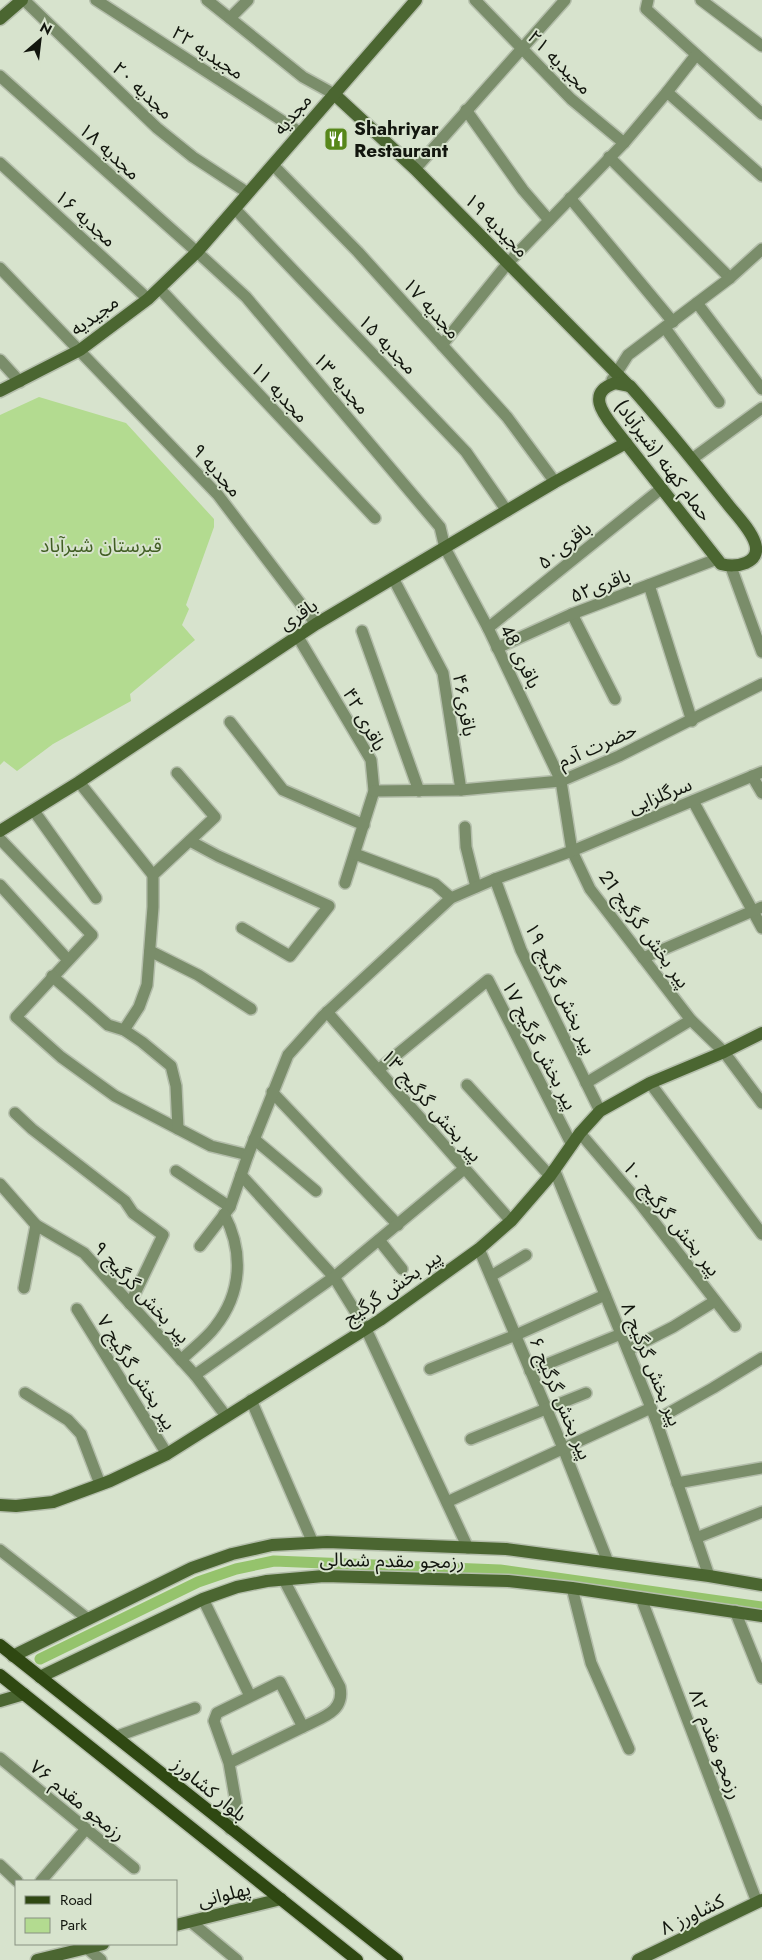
<svg xmlns="http://www.w3.org/2000/svg" width="762" height="1960" font-family="Jost,'Noto Sans Arabic',sans-serif">
  <style>
    .green { fill: #b3db90 }
    .lines { fill: none; stroke-linecap: round; stroke-linejoin: round }
    .canal { stroke: #95c36c; stroke-width: 11 }
    .street-casing { stroke: #b4beab; stroke-width: 14 }
    .secondary-casing { stroke: #b4beab; stroke-width: 15 }
    .primary-casing { stroke: #b4beab; stroke-width: 15 }
    .street { stroke: #7a8d6a; stroke-width: 11 }
    .secondary { stroke: #4b6631; stroke-width: 12 }
    .primary { stroke: #2f4812; stroke-width: 12 }
    .labels { text-anchor: middle; stroke-width: 4; stroke-linejoin: round; paint-order: stroke }
    .street-label { font-size: 19px; fill: #12160e; stroke: #d7e3cd }
    .poi-label { font-size: 19px; font-weight: bold; fill: #12160e; stroke: #d7e3cd; text-anchor: start }
    .park-label { font-size: 19px; fill: #415e23; stroke: #d7e3cd }
  </style>
  <rect width="100%" height="100%" fill="#d7e3cd"/>
  <polygon class="green" points="39,397 126,423 214,519 214,527 186,605 189,609 182,625 195,640 130,694 131,701 53,744 17,771 4,761 0,765 0,415"/>
  <g class="lines">
    <polyline class="canal" points="40,1659 198,1582 236,1569 274,1561 500,1570 762,1607"/>
    <g class="street-casing">
      <g id="street">
        <polyline points="24,0 157,128 193,157 248,193"/>
        <polyline points="96,0 301,133"/>
        <polyline points="207,0 303,77 334,94"/>
        <polyline points="475,0 571,99 624,143"/>
        <polyline points="648,0 646,9 762,114"/>
        <polyline points="701,0 762,46"/>
        <polyline points="230,18 248,0"/>
        <polyline points="0,76 197,252 246,297 440,527 445,548 488,628 561,781 572,851 590,889 691,1020 724,1052 762,1103"/>
        <polyline points="667,92 696,55"/>
        <polyline points="466,110 523,190 549,220"/>
        <polyline points="609,157 730,278"/>
        <polyline points="0,163 148,299"/>
        <polyline points="273,165 358,252 507,417 555,482"/>
        <polyline points="415,169 565,0"/>
        <polyline points="570,198 673,322"/>
        <polyline points="235,209 466,452 507,511"/>
        <polyline points="0,268 218,495 316,624"/>
        <polyline points="160,289 375,518"/>
        <polyline points="697,303 762,389"/>
        <polyline points="665,328 719,402"/>
        <polyline points="442,345 508,263 624,143 667,92 762,176"/>
        <polyline points="0,360 20,382"/>
        <polyline points="612,380 628,355 730,278 762,249"/>
        <polyline points="692,459 762,408"/>
        <polyline points="731,567 762,652"/>
        <polyline points="393,578 443,673 461,790"/>
        <polyline points="649,585 692,721"/>
        <polyline points="572,614 615,699"/>
        <polyline points="488,628 662,488"/>
        <polyline points="362,631 419,791"/>
        <polyline points="298,637 371,760 374,791 345,883"/>
        <polyline points="497,648 572,614 717,559"/>
        <polyline points="230,722 283,790 364,825"/>
        <polyline points="752,776 762,793"/>
        <polyline points="79,782 153,875"/>
        <polyline points="374,791 461,790 561,781 619,756 762,684"/>
        <polyline points="693,801 762,928"/>
        <polyline points="34,811 96,898"/>
        <polyline points="465,827 466,847 476,887"/>
        <polyline points="0,839 92,935 16,1017 61,1057 115,1096 211,1146 248,1155"/>
        <polyline points="190,841 218,856 329,906 290,956 242,928"/>
        <polyline points="355,854 435,884 451,898"/>
        <polyline points="495,879 521,950 600,1111"/>
        <polyline points="0,885 68,960"/>
        <polyline points="150,951 198,975 251,1009"/>
        <polyline points="643,958 762,907"/>
        <polyline points="52,976 108,1025 124,1030 142,1042 171,1066 176,1086 178,1129"/>
        <polyline points="327,1012 511,1221"/>
        <polyline points="124,1030 139,1007 147,985 153,907 153,875 215,817 177,773"/>
        <polyline points="378,1070 488,980 572,1145"/>
        <polyline points="586,1083 691,1020"/>
        <polyline points="650,1083 762,1234"/>
        <polyline points="467,1085 550,1176"/>
        <polyline points="272,1092 398,1225"/>
        <polyline points="15,1113 32,1129 125,1201 133,1213 163,1235 130,1304"/>
        <polyline points="580,1133 638,1201 735,1326"/>
        <polyline points="254,1139 316,1191"/>
        <polyline points="554,1169 656,1420 709,1576"/>
        <polyline points="176,1171 230,1207"/>
        <polyline points="241,1175 334,1277 366,1329 468,1548"/>
        <polyline points="0,1184 36,1225 84,1253 195,1375 226,1416"/>
        <polyline points="379,1240 402,1269"/>
        <polyline points="200,1246 230,1207 248,1155 288,1055 323,1016 451,898 495,879 572,851 762,772"/>
        <polyline points="479,1249 563,1448 608,1562"/>
        <polyline points="491,1276 526,1255"/>
        <polyline points="24,1288 36,1225"/>
        <polyline points="77,1309 167,1454"/>
        <polyline points="628,1350 673,1327 715,1301"/>
        <path d="M 181,1360 C 192,1349 206,1339 215,1327 C 242,1293 244,1252 224,1214"/>
        <polyline points="430,1369 516,1335 605,1295"/>
        <polyline points="530,1371 621,1334"/>
        <polyline points="195,1375 334,1277 464,1169"/>
        <polyline points="25,1393 68,1420 81,1434 100,1484"/>
        <polyline points="251,1400 313,1543"/>
        <polyline points="656,1420 713,1388 762,1358"/>
        <polyline points="471,1439 586,1393"/>
        <polyline points="677,1483 762,1468"/>
        <polyline points="447,1502 651,1408"/>
        <polyline points="696,1538 762,1512"/>
        <polyline points="0,1550 88,1619"/>
        <path d="M 284,1580 L 340,1687 C 345,1712 322,1717 303,1727"/>
        <polyline points="572,1588 591,1663 629,1749"/>
        <polyline points="641,1598 757,1902"/>
        <polyline points="203,1599 250,1696"/>
        <polyline points="735,1611 762,1678"/>
        <polyline points="115,1737 195,1708"/>
        <polyline points="0,1758 134,1868"/>
        <polyline points="229,1763 303,1727 280,1682 217,1713 214,1721 229,1763 236,1803 230,1829"/>
        <polyline points="0,1865 17,1881"/>
        <polyline points="41,1881 86,1829"/>
        <polyline points="191,1922 237,1960"/>
        <polyline points="82,1944 101,1960"/>
      </g>
    </g>
    <g class="secondary-casing">
      <g id="secondary">
        <polyline points="0,19 22,0"/>
        <polyline points="334,94 415,169 629,386"/>
        <path d="M 615,383 L 630,386 C 664,424 695,463 726,502 C 735,514 750,528 755,543 C 762,564 735,568 721,564 L 618,433 C 606,417 584,394 615,383 Z"/>
        <polyline points="0,391 80,350 148,299 197,252 416,0"/>
        <polyline points="0,831 79,782 316,624 555,482 626,443"/>
        <polyline points="0,1505 16,1506 53,1502 110,1481 167,1454 380,1320 479,1249 511,1221 550,1176 580,1133 600,1111 650,1083 724,1052 762,1033"/>
        <polyline points="13,1656 192,1568 232,1554 272,1545 327,1542 506,1549 709,1576 762,1585"/>
        <polyline points="40,1677 203,1599 237,1587 267,1581 324,1576 508,1581 572,1588 762,1616"/>
        <polyline points="0,1701 24,1694"/>
        <polyline points="176,1925 281,1899"/>
        <polyline points="37,1960 103,1944"/>
        <polyline points="638,1960 762,1900"/>
      </g>
    </g>
    <g class="primary-casing">
      <g id="primary">
        <polyline points="0,1645 397,1960"/>
        <polyline points="0,1675 357,1960"/>
      </g>
    </g>
    <use href="#street" class="street"/>
    <use href="#secondary" class="secondary"/>
    <use href="#primary" class="primary"/>
  </g>
  <defs>
    <g id="restaurant-square" transform="scale(1.25)"><rect x="-9" y="-9" width="18" height="18" rx="4" fill="#57871a" stroke="#d7e3cd"/><path d="M-5-6h1v4h1v-4h1v4h1v-4h1v5L-1.5 .5V6h-2V.5L-5-1ZM5-6V6H3V1.5H1.5Q1.5-4 5-6Z" fill="#fff"/></g>
  </defs>
  <g fill-rule="evenodd">
    <use href="#restaurant-square" x="336" y="139"/>
  </g>
  <g class="labels">
    <g class="street-label">
      <text transform="translate(208 52) rotate(33)" y="7">مجیدیه ۲۲</text>
      <text transform="translate(560 62) rotate(45)" y="7">مجیدیه ۲۱</text>
      <text transform="translate(143 90) rotate(43)" y="7">مجدیه ۲۰</text>
      <text transform="translate(292 114) rotate(-49)" y="7">مجدیه</text>
      <text transform="translate(110 151) rotate(42)" y="7">مجدیه ۱۸</text>
      <text transform="translate(86 218) rotate(42)" y="7">مجدیه ۱۶</text>
      <text transform="translate(497 225) rotate(45)" y="7">مجیدیه ۱۹</text>
      <text transform="translate(432 308) rotate(48)" y="7">مجدیه ۱۷</text>
      <text transform="translate(94 315) rotate(-36)" y="7">مجیدیه</text>
      <text transform="translate(388 344) rotate(46)" y="7">مجدیه ۱۵</text>
      <text transform="translate(342 383) rotate(49)" y="7">مجدیه ۱۳</text>
      <text transform="translate(280 392) rotate(47)" y="7">مجدیه ۱۱</text>
      <text transform="translate(664 460) rotate(53)" y="7">حمام کهنه (شیرآباد)</text>
      <text transform="translate(217 470) rotate(48)" y="7">مجدیه ۹</text>
      <text transform="translate(564 545) rotate(-39)" y="7">باقری۵۰</text>
      <text transform="translate(600 585) rotate(-21)" y="7">باقری۵۲</text>
      <text transform="translate(298 614) rotate(-33)" y="7">باقری</text>
      <text transform="translate(521 656) rotate(64)" y="7">باقری 48</text>
      <text transform="translate(465 705) rotate(80)" y="7">باقری۴۶</text>
      <text transform="translate(365 719) rotate(61)" y="7">باقری ۴۲</text>
      <text transform="translate(597 745) rotate(-24)" y="7">حضرت آدم</text>
      <text transform="translate(660 795) rotate(-22)" y="7">سرگلزایی</text>
      <text transform="translate(645 929) rotate(54)" y="7">پیر بخش گرگیج 21</text>
      <text transform="translate(561 988) rotate(65)" y="7">پیر بخش گرگیج ۱۹</text>
      <text transform="translate(540 1045) rotate(63)" y="7">پیر بخش گرگیج ۱۷</text>
      <text transform="translate(432 1105) rotate(49)" y="7">پیر بخش گرگیج ۱۳</text>
      <text transform="translate(672 1218) rotate(51)" y="7">پیر بخش گرگیج ۱۰</text>
      <text transform="translate(392 1287) rotate(-35)" y="7">پیر بخش گرگیج</text>
      <text transform="translate(142 1292) rotate(47)" y="7">پیر بخش گرگیج ۹</text>
      <text transform="translate(652 1364) rotate(68)" y="7">پیر بخش گرگیج ۸</text>
      <text transform="translate(137 1372) rotate(58)" y="7">پیر بخش گرگیج ۷</text>
      <text transform="translate(561 1398) rotate(67)" y="7">پیر بخش گرگیج ۶</text>
      <text transform="translate(392 1560) rotate(1)" y="7">رزمجو مقدم شمالی</text>
      <text transform="translate(716 1744) rotate(69)" y="7">رزمجو مقدم ۸۲</text>
      <text transform="translate(210 1789) rotate(39)" y="7">بلوار کشاورز</text>
      <text transform="translate(78 1800) rotate(39)" y="7">رزمجو مقدم ۷۶</text>
      <text transform="translate(224 1894) rotate(-14)" y="7">پهلوانی</text>
      <text transform="translate(692 1914) rotate(-26)" y="7">کشاورز ۸</text>
    </g>
    <g class="poi-label">
      <text x="354" y="135">Shahriyar<tspan x="354" dy="22">Restaurant</tspan></text>
    </g>
    <g class="park-label">
      <text x="101" y="552">قبرستان شیرآباد</text>
    </g>
  </g>
  <rect x="15" y="1880" width="162" height="65" fill="#d7e3cd" stroke="#889181"/>
  <rect x="25" y="1896" width="25" height="8" fill="#2f4812" stroke="#889181"/>
  <text x="60" y="1905" font-size="15" fill="#12160e">Road</text>
  <rect x="25" y="1918" width="25" height="15" fill="#b3db90" stroke="#889181"/>
  <text x="60" y="1930" font-size="15" fill="#12160e">Park</text>
  <g transform="translate(40 40) rotate(28)" stroke="#d7e3cd" stroke-width="4" paint-order="stroke">
  <path d="M0-4L9 19L0 12L-9 19Z" fill="#12160e"/>
  <text y="-8" font-size="14" font-weight="bold" text-anchor="middle" fill="#12160e">N</text>
  </g>
</svg>
